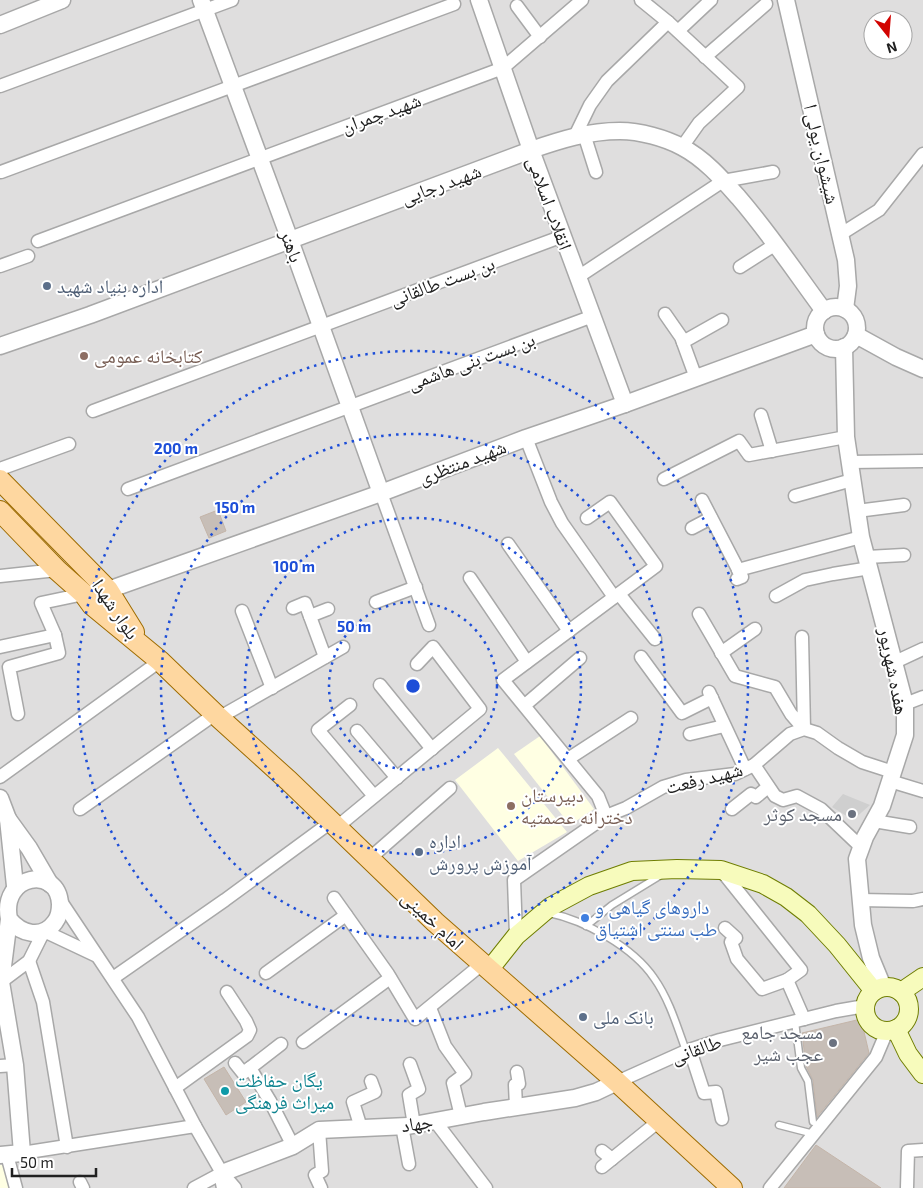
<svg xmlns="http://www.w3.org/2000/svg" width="923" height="1188" font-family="'Exo 2','Noto Naskh Arabic',sans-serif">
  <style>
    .residential { fill: #dfdede; fill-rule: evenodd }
    .education { fill: #ffffe3 }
    .religious { fill: #cfcfcf }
    .building { fill: #c7beb7; stroke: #c4b5a9 }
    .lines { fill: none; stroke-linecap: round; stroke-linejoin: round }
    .service-casing { stroke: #a8a8a8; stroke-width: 9 }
    .minor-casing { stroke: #a8a8a8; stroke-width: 15 }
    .tertiary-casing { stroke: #a8a8a8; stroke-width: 19 }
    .secondary-casing { stroke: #6f7e02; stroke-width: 20 }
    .primary-casing { stroke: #9e6c00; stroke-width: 22 }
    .service { stroke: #fff; stroke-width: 6 }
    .minor { stroke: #fff; stroke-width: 12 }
    .tertiary { stroke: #fff; stroke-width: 16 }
    .secondary { stroke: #f7fbbc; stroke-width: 18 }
    .primary { stroke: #fed7a0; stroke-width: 20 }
    .ring { fill: none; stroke: #1d4ed8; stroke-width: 2.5; stroke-dasharray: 2.5 5 }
    .service-dot { fill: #5c6f8a; stroke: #fff; stroke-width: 2 }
    .education-dot { fill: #8d6e63; stroke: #fff; stroke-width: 2 }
    .worship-dot { fill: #6b7280; stroke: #fff; stroke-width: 2 }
    .shop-dot { fill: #3f7fe0; stroke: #fff; stroke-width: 2 }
    .culture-dot { fill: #0f9aa8; stroke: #fff; stroke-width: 2 }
    .labels { text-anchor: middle; stroke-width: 4; stroke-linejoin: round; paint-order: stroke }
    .street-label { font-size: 19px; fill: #212121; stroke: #fff }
    .service-label { font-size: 19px; fill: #4e5e75; stroke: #fff; text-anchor: start }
    .education-label { font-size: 19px; fill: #785e54; stroke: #fff; text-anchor: start }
    .worship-label { font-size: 19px; fill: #5b616d; stroke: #fff; text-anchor: end }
    .shop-label { font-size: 19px; fill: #366cbe; stroke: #fff; text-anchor: start }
    .culture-label { font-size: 19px; fill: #0d838f; stroke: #fff; text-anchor: start }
    .centre { fill: #1d4ed8; stroke: #fff; stroke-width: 2.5 }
    .ring-label { font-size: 15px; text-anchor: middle; font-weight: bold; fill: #1d4ed8; stroke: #fff; stroke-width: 4; stroke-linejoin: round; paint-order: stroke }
  </style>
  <rect width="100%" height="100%" fill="#f2eee8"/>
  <path class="residential" d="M 0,0 L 923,0 L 923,1188 L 0,1188 ZM 873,20 L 903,20 L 903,50 L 873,50 Z"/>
  <g class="education">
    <polygon points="540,736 594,809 570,825 514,754"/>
    <polygon points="498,748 567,832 518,861 455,780"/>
    <polygon points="0,1165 8,1165 14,1188 0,1188"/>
  </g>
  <polygon class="religious" points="843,794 870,805 853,820 832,807"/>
  <g class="building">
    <polygon points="218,510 226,531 209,538 200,517"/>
    <polygon points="861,1019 869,1053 817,1117 813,1080 806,1066 802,1033"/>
    <polygon points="224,1067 246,1102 226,1115 204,1079"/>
    <polygon points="816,1145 881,1188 784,1188"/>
  </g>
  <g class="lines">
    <g class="service-casing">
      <g id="service">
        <path d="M 549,913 C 584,920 633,947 654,978 C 669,999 677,1026 686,1051"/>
        <polyline points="586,926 612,905 661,875"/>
        <polyline points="795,1022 801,1068 808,1081 813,1122"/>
        <polyline points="779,1125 814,1134"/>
      </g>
    </g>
    <g class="minor-casing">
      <g id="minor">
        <polyline points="641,0 668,22 738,87 699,123 682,147"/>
        <polyline points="517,6 540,37"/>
        <polyline points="678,31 711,0"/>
        <polyline points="705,57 766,4"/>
        <polyline points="0,86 232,0"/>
        <polyline points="584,134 596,172"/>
        <polyline points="575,136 590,105 607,81 668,22"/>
        <polyline points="1,172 454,4"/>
        <polyline points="841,234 879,210 923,154"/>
        <polyline points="38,241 503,68 582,0"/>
        <polyline points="0,266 28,256"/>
        <polyline points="740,267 776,244"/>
        <polyline points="578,277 723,181 773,172"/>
        <polyline points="665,314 681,337 696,378"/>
        <polyline points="683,342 722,320"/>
        <polyline points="93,411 563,236"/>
        <polyline points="761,415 772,451"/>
        <polyline points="526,438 551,502 562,523 614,597"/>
        <polyline points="850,462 923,461"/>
        <polyline points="0,469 69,444"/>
        <polyline points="664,479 739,441 749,455 846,437"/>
        <polyline points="128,489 593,316"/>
        <polyline points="381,493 429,625"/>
        <polyline points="795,496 852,480"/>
        <polyline points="702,500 742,577 737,579"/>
        <polyline points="857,511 904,505"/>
        <polyline points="587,518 610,502 656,566 503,680 598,796 606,816"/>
        <polyline points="692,528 711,518"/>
        <polyline points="508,544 569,631"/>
        <polyline points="867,557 904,555"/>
        <polyline points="738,570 861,537"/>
        <polyline points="0,576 57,570"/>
        <polyline points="470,578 527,662"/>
        <polyline points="619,594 655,639"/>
        <polyline points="776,596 805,580 833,574 870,568"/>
        <polyline points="376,602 416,587"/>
        <polyline points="293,608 305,603 325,657"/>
        <polyline points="242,611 272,688"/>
        <polyline points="699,614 735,676 775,687 791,714 804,729 802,637"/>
        <polyline points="310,616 328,609"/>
        <polyline points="0,647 55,635"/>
        <polyline points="721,653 755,629"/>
        <polyline points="641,657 682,713 712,698"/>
        <polyline points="895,662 923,649"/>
        <polyline points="380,685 432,749"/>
        <polyline points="709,692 745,769"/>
        <polyline points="905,704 923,697"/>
        <polyline points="350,705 318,730 374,796"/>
        <polyline points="525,705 580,658"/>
        <polyline points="18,714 9,667 59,653 55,635 41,603 84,594"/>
        <polyline points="220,717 343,647"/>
        <polyline points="357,731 397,778"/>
        <polyline points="690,734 724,726"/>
        <polyline points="568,759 631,718"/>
        <polyline points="754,765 775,796 783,800 797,796 821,809 861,847"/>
        <polyline points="0,777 160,661"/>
        <polyline points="890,781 923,791"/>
        <polyline points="80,809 215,714"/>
        <polyline points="732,809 751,794 756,797 768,787"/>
        <polyline points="874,821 910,827"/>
        <polyline points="337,827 480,709 433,647 417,664"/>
        <polyline points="369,859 450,788"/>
        <polyline points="721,870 801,970 787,980"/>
        <polyline points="334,898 388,974 415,1019 482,964"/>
        <polyline points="60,900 138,1017 195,1126"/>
        <polyline points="860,900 913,901 923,899"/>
        <polyline points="725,928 736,938 731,942 737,959 762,989 787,980 804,1019"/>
        <polyline points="516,936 514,880 606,816 626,808 663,787 686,780 735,774 754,765 790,734 804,729 817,733 838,748 862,762 893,772"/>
        <polyline points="29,961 43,1002 67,1147"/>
        <polyline points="266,973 346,915"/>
        <polyline points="113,978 225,900 331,822"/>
        <polyline points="1,982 29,961 44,931 97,956"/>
        <polyline points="430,1008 445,1046 465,1074 453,1083 461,1116"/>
        <polyline points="303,1042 390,978"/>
        <polyline points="281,1044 250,1068 270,1101 293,1146"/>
        <polyline points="690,1050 704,1093 716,1092 722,1119"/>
        <polyline points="235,1063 243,1073 250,1068"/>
        <polyline points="410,1064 419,1089 409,1095 414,1125"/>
        <polyline points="0,1066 15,1065"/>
        <polyline points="617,1082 686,1051 720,1040 836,1011 865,1006"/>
        <polyline points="175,1088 247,1036 250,1030 246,1021 227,992"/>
        <polyline points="516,1107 515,1085 519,1084 517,1072"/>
        <polyline points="435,1121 486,1188"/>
        <polyline points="402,1126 409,1164"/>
        <polyline points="361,1128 353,1102 375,1092 371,1081"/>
        <polyline points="319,1130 322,1171 315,1175 321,1188"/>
        <polyline points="602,1151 612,1159"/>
        <polyline points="22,1153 195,1126 222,1173 235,1188"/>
        <polyline points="7,1155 16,1188"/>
        <polyline points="602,1167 659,1121"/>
        <polyline points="80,1182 83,1188"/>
        <polyline points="194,1188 222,1173"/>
        <polyline points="770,1188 876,1057 887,1031"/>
        <polyline points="907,1188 908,1151 923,1150"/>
      </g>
    </g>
    <g class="tertiary-casing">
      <g id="tertiary">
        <polyline points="201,0 290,240 381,493"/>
        <polyline points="479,0 531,150 625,404"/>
        <polyline points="786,0 846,260 848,286 845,309"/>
        <polyline points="0,25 62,0"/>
        <circle cx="836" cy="328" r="21"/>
        <polyline points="856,335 896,357 923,369"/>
        <path d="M 0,346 L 90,315 L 531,150 C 560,140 588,131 620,131 C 640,131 665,138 682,147 C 705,159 723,180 739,198 C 770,234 796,273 824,311"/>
        <polyline points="844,347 846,437 861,537 905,704 905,735 882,806 865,837 857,859 863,925 871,958 883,987"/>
        <polyline points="108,590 381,493 526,438 625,404 816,334"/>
        <polyline points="0,798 8,819 15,886"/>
        <polyline points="8,819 29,848 50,884"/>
        <path d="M 0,1155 L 22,1153 L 15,1065 L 1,982 L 9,919 C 0,874 58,865 60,904 C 60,911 59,917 55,922 C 42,940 21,934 9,919"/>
        <polyline points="225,1188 222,1173 293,1146 319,1130 408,1126 484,1112 575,1098 596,1092 617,1082"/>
      </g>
    </g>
    <g class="secondary-casing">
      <g id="secondary">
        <polyline points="489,970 516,936 550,907 589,886 632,871 677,869 721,870 763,884 786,897 808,914 837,945 874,991"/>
        <circle cx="887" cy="1009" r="22"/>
        <polyline points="901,992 923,977"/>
        <polyline points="896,1029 908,1054 923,1074"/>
      </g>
    </g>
    <g class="primary-casing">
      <g id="primary">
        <polyline points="0,480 108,590 134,632"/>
        <polyline points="0,511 57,570 84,594 92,605 160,661 215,714 289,781 435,922 617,1082 732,1188"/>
      </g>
    </g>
    <use href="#service" class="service"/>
    <use href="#minor" class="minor"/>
    <use href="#tertiary" class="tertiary"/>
    <use href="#secondary" class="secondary"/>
    <use href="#primary" class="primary"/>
  </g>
  <g class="ring">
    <circle cx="413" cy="686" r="84"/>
    <circle cx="413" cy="686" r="168"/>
    <circle cx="413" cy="686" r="252"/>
    <circle cx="413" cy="686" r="335"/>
  </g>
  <g class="service-dot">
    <circle cx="47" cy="286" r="5"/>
    <circle cx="419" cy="852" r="5"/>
    <circle cx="583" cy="1017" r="5"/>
  </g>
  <g class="education-dot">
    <circle cx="84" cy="356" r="5"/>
    <circle cx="511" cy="806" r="5"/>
  </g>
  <g class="worship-dot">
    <circle cx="852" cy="814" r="5"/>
    <circle cx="833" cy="1043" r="5"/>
  </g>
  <circle class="shop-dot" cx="585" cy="918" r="5"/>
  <circle class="culture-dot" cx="225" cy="1091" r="5"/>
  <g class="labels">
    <g class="street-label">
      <text transform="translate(381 113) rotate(-20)" y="7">شهید چمران</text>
      <text transform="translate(822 154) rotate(77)" y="7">شیشوان یولی ا</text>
      <text transform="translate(441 184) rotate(-20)" y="7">شهید رجایی</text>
      <text transform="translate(550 203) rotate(70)" y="7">انقلاب اسلامی</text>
      <text transform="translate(292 246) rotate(70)" y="7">باهنر</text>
      <text transform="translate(442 281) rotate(-20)" y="7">بن بست طالقانی</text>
      <text transform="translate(471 361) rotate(-20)" y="7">بن بست بنی هاشمی</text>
      <text transform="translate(462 462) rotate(-21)" y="7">شهید منتظری</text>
      <text transform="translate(116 609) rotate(56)" y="7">بلوار شهدا</text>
      <text transform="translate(894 671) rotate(79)" y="7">هفده شهریور</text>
      <text transform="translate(704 778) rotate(-14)" y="7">شهید رفعت</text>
      <text transform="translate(433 920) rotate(43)" y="7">امام خمینی</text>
      <text transform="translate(696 1049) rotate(-19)" y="7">طالقانی</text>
      <text transform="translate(417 1123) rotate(-8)" y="7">جهاد</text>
    </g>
    <g class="service-label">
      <text x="57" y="293">اداره بنیاد شهید</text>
      <text x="429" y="848">اداره<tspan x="429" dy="22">آموزش پرورش</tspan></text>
      <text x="593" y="1024">بانک ملی</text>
    </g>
    <g class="education-label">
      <text x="94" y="363">کتابخانه عمومی</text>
      <text x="521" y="802">دبیرستان<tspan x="521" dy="22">دخترانه عصمتیه</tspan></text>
    </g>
    <g class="worship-label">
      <text x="842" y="821">مسجد کوثر</text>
      <text x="823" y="1039">مسجد جامع<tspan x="823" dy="22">عجب شیر</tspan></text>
    </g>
    <g class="shop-label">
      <text x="595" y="914">داروهای گیاهی و<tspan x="595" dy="22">طب سنتی اشتیاق</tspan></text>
    </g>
    <g class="culture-label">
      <text x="235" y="1087">یگان حفاظت<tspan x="235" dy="22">میراث فرهنگی</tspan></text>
    </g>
  </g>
  <circle cx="413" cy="686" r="8" class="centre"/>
  <g class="ring-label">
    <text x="176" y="454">200 m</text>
    <text x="235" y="513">150 m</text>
    <text x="294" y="572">100 m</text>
    <text x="354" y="632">50 m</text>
  </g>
  <g transform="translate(888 35) rotate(163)"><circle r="24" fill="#ffffff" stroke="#a6a6a6"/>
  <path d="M0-4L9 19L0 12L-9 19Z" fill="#d20300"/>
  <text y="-8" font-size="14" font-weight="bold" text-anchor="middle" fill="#212121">N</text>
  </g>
  <path d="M12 1168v8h84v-8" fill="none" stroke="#212121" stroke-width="2.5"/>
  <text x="20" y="1168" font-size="15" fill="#212121" stroke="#ffffff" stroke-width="4" paint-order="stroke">50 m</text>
</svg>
